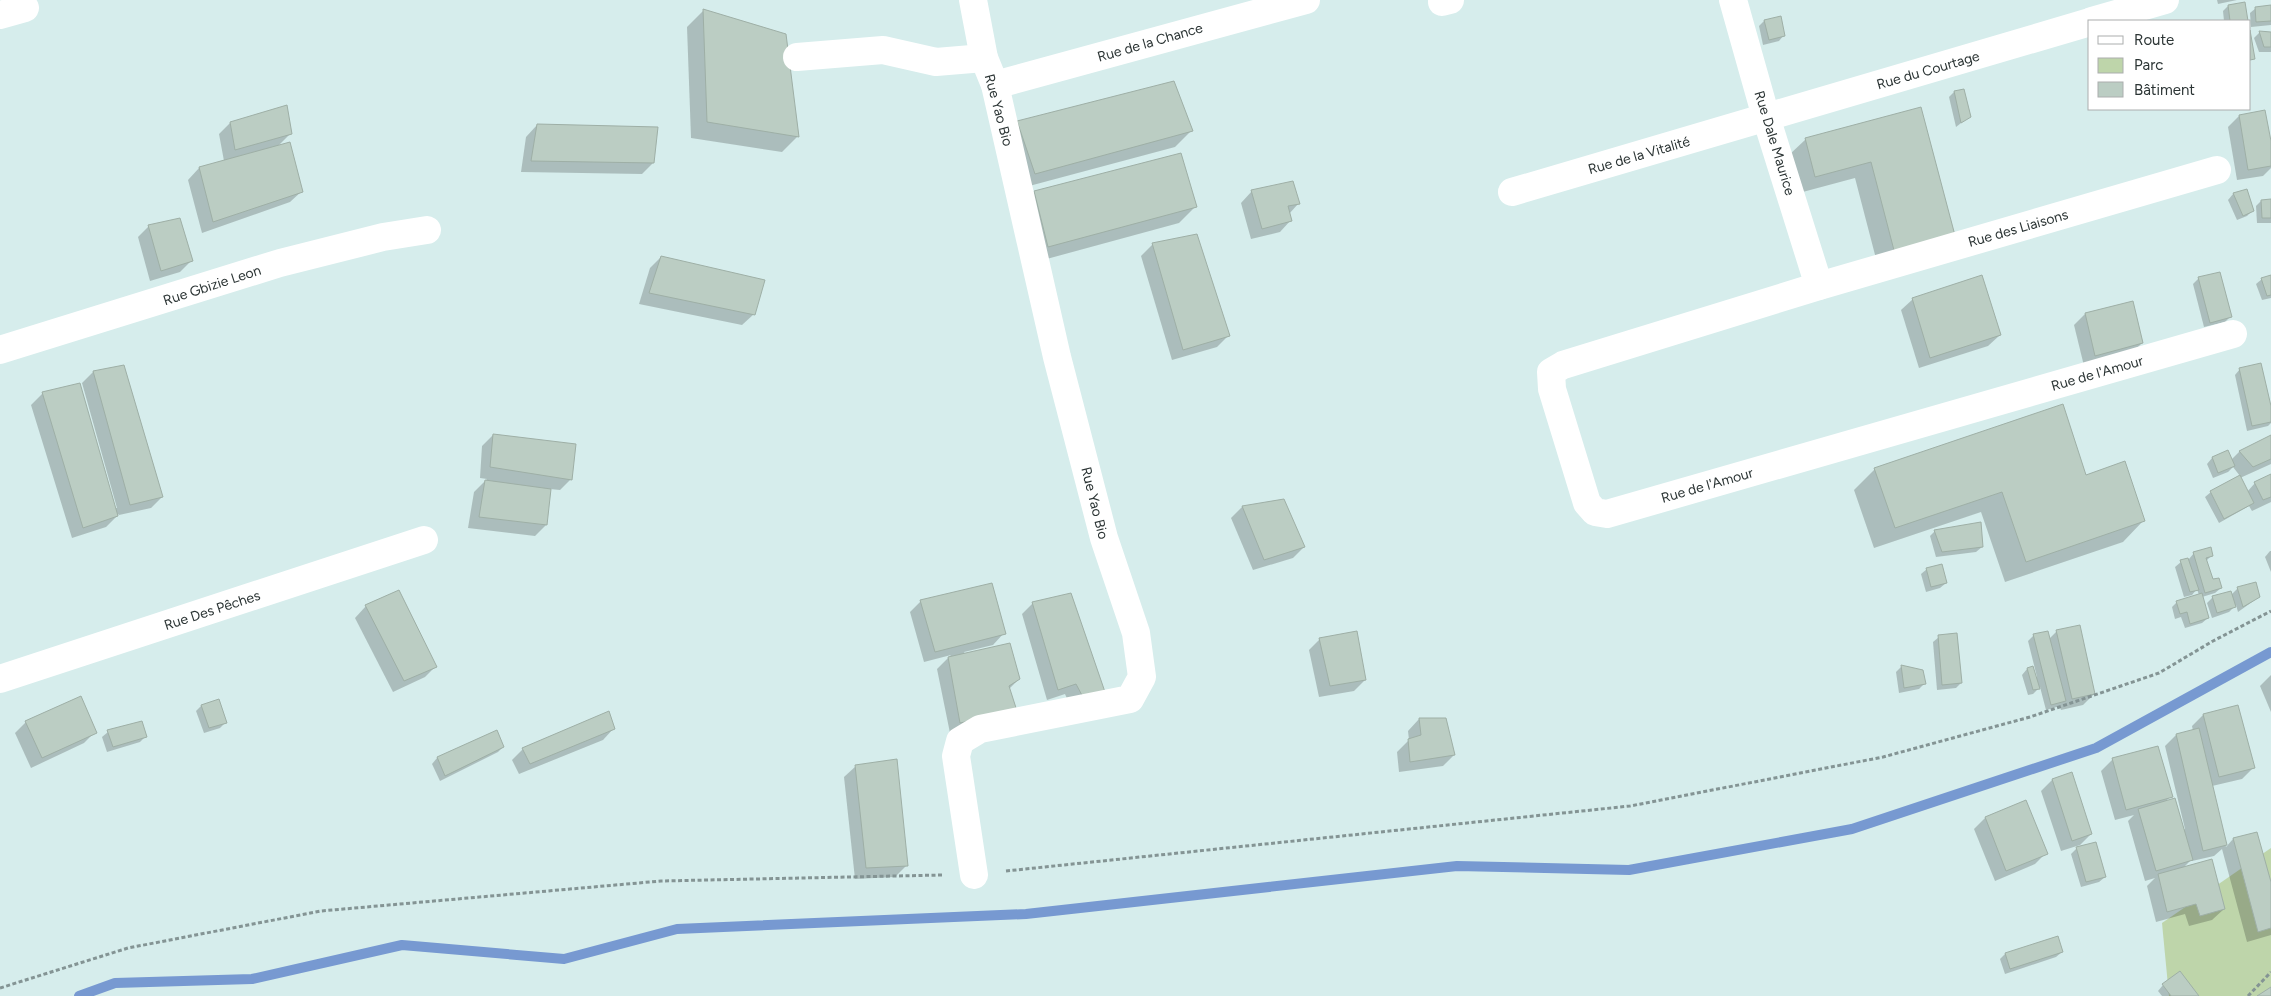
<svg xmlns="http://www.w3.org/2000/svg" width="2271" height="996" font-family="Figtree,sans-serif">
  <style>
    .green { fill: #bed5aa }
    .shadow { fill: #0003 }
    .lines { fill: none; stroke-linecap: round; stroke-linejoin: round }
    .stream { stroke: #7799d1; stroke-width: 10 }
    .building { fill: #bbcdc3; stroke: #9eafa6 }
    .path { stroke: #849494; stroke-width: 3; stroke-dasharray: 4 2.5; stroke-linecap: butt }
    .street { stroke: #fff; stroke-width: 28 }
    .labels { text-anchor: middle; stroke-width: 5; stroke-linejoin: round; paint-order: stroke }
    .street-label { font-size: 14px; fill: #2c3535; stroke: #fff }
  </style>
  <rect width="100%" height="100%" fill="#d6edec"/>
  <polygon class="green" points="2271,848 2271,996 2169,996 2162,923"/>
  <g class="shadow">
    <polygon points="2217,0 2237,0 2218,4"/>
    <polygon points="2244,4 2247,21 2224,21 2223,11 2228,6"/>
    <polygon points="2271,7 2271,25 2251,27 2250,13 2256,8"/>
    <polygon points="703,11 798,136 782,152 691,138 687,27"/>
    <polygon points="1764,21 1784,35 1779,41 1763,45 1759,26"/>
    <polygon points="2259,33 2271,33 2271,52 2259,52 2254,38"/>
    <polygon points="1963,90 1970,116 1956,127 1949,97 1954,92"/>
    <polygon points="1920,109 1956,242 1880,274 1855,178 1799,193 1789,155 1806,139"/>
    <polygon points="2264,112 2271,148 2271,168 2263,176 2237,180 2228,127 2239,116"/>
    <polygon points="230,123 291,133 278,146 302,191 290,202 202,233 188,180 199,168 224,161 219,134"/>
    <polygon points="1018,123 1191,131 1175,147 1018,189 1002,139"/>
    <polygon points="537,125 653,163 642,174 521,172 526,137"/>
    <polygon points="2246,190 2252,211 2247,216 2237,220 2228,200 2233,194"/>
    <polygon points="1252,191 1298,204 1289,214 1291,220 1280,232 1251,239 1241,203"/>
    <polygon points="1035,192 1195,207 1179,223 1032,263 1019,209"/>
    <polygon points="2271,200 2271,223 2257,223 2256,206 2261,201"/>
    <polygon points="149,226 191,261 180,272 150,281 138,237"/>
    <polygon points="1153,244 1228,336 1217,347 1172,360 1141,256"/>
    <polygon points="661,257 754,314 742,325 639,304 650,268"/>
    <polygon points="2271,276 2271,298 2262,300 2256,284 2262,279"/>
    <polygon points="2199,278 2230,317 2225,322 2204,327 2193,284"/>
    <polygon points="1913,299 2000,335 1988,346 1919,368 1901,310"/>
    <polygon points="2085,314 2142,343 2131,354 2084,366 2074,325"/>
    <polygon points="2240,369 2271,412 2271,423 2268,426 2247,431 2235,375"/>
    <polygon points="93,372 162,497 151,508 119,515 119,514 106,527 72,538 31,405 42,394 79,384 115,508 117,508 82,383"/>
    <polygon points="493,435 571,479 560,490 550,489 546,525 535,536 468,528 474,492 487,479 480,478 482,446"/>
    <polygon points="2271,437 2271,464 2240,478 2247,492 2255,483 2271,476 2271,502 2252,511 2249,506 2219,523 2205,497 2211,492 2240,476 2233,467 2228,472 2213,478 2207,464 2212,458 2228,452 2231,460 2239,452"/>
    <polygon points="1875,469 2085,476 2143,521 2123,542 2005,582 1981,512 1874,548 1854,490"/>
    <polygon points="1283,500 1304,547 1293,558 1253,570 1231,518 1242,507"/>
    <polygon points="1935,531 1982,547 1976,552 1936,557 1930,536"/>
    <polygon points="2270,551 2271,551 2271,572 2265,557"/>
    <polygon points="2194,553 2212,555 2206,561 2212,581 2221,588 2215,593 2202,597 2208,618 2202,623 2185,628 2181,617 2175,619 2172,607 2177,602 2199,595 2197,589 2192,595 2184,597 2175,567 2181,562 2189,559"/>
    <polygon points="1927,569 1946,583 1940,588 1926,592 1921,574"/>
    <polygon points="2238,588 2259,597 2238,612 2236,605 2229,612 2212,618 2207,603 2212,598 2230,592 2231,595"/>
    <polygon points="921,601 1004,633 993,645 964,652 965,654 1019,679 1009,689 1005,722 950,733 937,669 951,655 924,662 910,612"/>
    <polygon points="1033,603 1104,691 1072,710 1065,694 1047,700 1022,614"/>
    <polygon points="366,606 436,666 425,677 393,692 355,618"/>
    <polygon points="2079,626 2094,694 2083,705 2061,710 2060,706 2046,710 2040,687 2033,694 2028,695 2022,675 2027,669 2033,668 2035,677 2037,677 2028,641 2034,635 2049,639 2056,632"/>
    <polygon points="1939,637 1961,683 1956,688 1937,690 1933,642"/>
    <polygon points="1320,639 1365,680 1354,691 1319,697 1309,650"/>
    <polygon points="1901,667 1922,671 1924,684 1919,689 1899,693 1896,672"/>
    <polygon points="2271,675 2271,712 2260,686"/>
    <polygon points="201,706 225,723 220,728 204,733 196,711"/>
    <polygon points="2237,706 2253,768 2242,779 2212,786 2226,847 2233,839 2271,887 2271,935 2247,942 2222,849 2214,856 2192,861 2192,859 2183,868 2224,909 2212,920 2189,926 2185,914 2156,922 2147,886 2155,878 2145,881 2128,821 2134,815 2115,820 2101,771 2113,759 2171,796 2165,802 2183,830 2185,829 2165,746 2176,735 2193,731 2192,726 2203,715"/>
    <polygon points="1419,719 1454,755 1443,766 1399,772 1397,752 1409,740 1408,731"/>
    <polygon points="26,722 95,732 84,743 31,768 15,733"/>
    <polygon points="614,728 603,740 519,774 512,760 523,749"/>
    <polygon points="108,732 146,736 140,742 107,752 102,737"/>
    <polygon points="496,732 503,747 498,752 440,781 432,764 437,758"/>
    <polygon points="856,766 907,865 895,877 855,879 844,777"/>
    <polygon points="2071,774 2091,834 2077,848 2105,877 2099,882 2081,887 2071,854 2080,845 2061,851 2041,791 2052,780"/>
    <polygon points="2026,802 2046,853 2035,864 1995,881 1974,829 1985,818"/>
    <polygon points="2062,952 2056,957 2005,974 2000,959 2005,954"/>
    <polygon points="2163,985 2197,996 2162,996 2158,991"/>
  </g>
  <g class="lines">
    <polyline class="stream" points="79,996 115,983 252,979 402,945 564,959 677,929 1026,914 1457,866 1629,870 1852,829 2096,748 2271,652"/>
  </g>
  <g class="building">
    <polygon points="2245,2 2248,21 2230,21 2228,5"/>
    <polygon points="2271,5 2271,21 2256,22 2255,7"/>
    <polygon points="703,9 786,34 799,137 707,122"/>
    <polygon points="1781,16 1785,36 1769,40 1764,20"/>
    <polygon points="2250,30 2255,59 2250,60"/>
    <polygon points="2259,31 2271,32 2271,47 2264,47"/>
    <polygon points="1174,81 1193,131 1035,174 1017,121"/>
    <polygon points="1964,89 1971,117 1961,123 1954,91"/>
    <polygon points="287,105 292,134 235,150 230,122"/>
    <polygon points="1921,107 1957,243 1896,258 1871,162 1815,177 1805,138"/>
    <polygon points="2265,110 2271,141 2271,166 2248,170 2239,115"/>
    <polygon points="537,124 658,127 654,163 531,161"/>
    <polygon points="290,142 303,192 213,222 199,167"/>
    <polygon points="1181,153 1197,207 1048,247 1034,191"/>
    <polygon points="1293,181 1300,204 1288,206 1292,221 1262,229 1251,190"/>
    <polygon points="2247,189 2254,211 2243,216 2233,193"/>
    <polygon points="2271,199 2271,218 2262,218 2261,200"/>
    <polygon points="180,218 193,261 161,271 148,225"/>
    <polygon points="1197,234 1230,336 1183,350 1152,243"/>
    <polygon points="661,256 765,280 755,315 649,293"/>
    <polygon points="2220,272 2232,317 2210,323 2198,277"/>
    <polygon points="1982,275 2001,335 1930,358 1912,298"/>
    <polygon points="2271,275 2271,295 2267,296 2261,278"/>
    <polygon points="2133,301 2143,343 2095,356 2085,313"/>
    <polygon points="2261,363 2271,406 2271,422 2252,426 2239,368"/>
    <polygon points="124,365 163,497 130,505 93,371"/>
    <polygon points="80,383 118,516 83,528 42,392"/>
    <polygon points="2063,404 2086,475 2125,461 2145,521 2026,562 2002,492 1895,528 1874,468"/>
    <polygon points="493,434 576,444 572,480 490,467"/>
    <polygon points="2271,435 2271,459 2253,467 2239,451"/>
    <polygon points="2228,450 2235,466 2218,473 2212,457"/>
    <polygon points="2271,474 2271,497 2263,500 2254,482"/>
    <polygon points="2240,475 2254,503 2224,519 2210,491"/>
    <polygon points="485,480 551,489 547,525 479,517"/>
    <polygon points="1284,499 1305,547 1264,560 1242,506"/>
    <polygon points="1981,522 1983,547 1942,552 1934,530"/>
    <polygon points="2211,547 2213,556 2206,558 2213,579 2219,578 2222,588 2205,593 2193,552"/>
    <polygon points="2188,558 2199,590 2190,592 2180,560"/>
    <polygon points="1942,564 1947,583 1931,587 1926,568"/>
    <polygon points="2256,582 2260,597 2243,607 2237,587"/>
    <polygon points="992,583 1006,634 935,652 920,600"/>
    <polygon points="399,590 437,667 404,681 365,605"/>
    <polygon points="2231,591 2236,607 2217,613 2212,596"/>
    <polygon points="1071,593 1105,692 1084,699 1076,684 1058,690 1032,602"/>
    <polygon points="2202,593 2209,618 2190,624 2187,612 2180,614 2176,601"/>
    <polygon points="2080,625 2095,694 2072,699 2056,630"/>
    <polygon points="1357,631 1366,680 1330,686 1319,638"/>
    <polygon points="2048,631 2066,701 2051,705 2033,634"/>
    <polygon points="1957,633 1962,683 1942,685 1938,635"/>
    <polygon points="1010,643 1020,679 1009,686 1017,711 960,723 948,657"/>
    <polygon points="1901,665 1923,670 1926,684 1904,688"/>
    <polygon points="2033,666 2040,689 2033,690 2027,668"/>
    <polygon points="81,696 97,733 42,758 25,721"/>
    <polygon points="219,699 227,723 209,728 201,705"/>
    <polygon points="2238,705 2255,768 2219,777 2203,714"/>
    <polygon points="609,711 615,729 530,764 522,748"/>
    <polygon points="1419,718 1446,718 1455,755 1410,762 1408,739 1421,735"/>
    <polygon points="142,721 147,737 113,747 107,730"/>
    <polygon points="2199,728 2227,845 2203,851 2176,734"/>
    <polygon points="497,730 504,747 445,776 437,757"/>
    <polygon points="2158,746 2173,797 2126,810 2112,758"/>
    <polygon points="897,759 908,866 866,868 855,765"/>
    <polygon points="2072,772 2092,834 2072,841 2052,779"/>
    <polygon points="2175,798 2193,860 2156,871 2138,809"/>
    <polygon points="2026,800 2048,854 2006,871 1985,817"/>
    <polygon points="2257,832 2271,882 2271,928 2258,932 2233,838"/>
    <polygon points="2096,842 2106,877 2086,882 2076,847"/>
    <polygon points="2212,859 2225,909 2200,916 2196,904 2167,912 2158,874"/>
    <polygon points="2058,936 2063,952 2010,969 2005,953"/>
    <polygon points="2180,971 2199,996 2171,996 2162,984"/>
    <polygon points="2271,987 2271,996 2257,996"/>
  </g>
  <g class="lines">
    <g class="path">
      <polyline points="1006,871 1630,806 1883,757 2030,717 2159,673 2213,641 2271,611"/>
      <polyline points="0,988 128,948 321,911 661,881 942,875"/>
      <polyline points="2248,996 2271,972"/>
    </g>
    <g class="street">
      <polyline points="973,0 984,58 995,85 1057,357 1104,538 1136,633 1142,677 1130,699 980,729 960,741 956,756 974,875"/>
      <polyline points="1733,0 1766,117 1819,286"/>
      <polyline points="1442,2 1450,0"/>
      <polyline points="0,15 25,8"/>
      <polyline points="2092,21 2165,0"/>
      <polyline points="797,57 883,50 936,62 984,58"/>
      <polyline points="995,85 1306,0"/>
      <polyline points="2217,170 1819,286 1563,365 1551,372 1552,389 1587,503 1595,512 1607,514 2233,334"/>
      <polyline points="1512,192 2090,22"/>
      <polyline points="0,350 280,263 383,237 427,230"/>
      <polyline points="0,679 424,540"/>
    </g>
  </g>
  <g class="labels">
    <g class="street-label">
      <text transform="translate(1150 42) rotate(-16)" y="5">Rue de la Chance</text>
      <text transform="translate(1928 70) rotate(-16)" y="5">Rue du Courtage</text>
      <text transform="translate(999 110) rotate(75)" y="5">Rue Yao Bio</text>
      <text transform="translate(1775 143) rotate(73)" y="5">Rue Dale Maurice</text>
      <text transform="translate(1639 155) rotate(-16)" y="5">Rue de la Vitalité</text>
      <text transform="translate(2018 228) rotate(-16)" y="5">Rue des Liaisons</text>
      <text transform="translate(212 285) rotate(-18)" y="5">Rue Gbizie Leon</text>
      <text transform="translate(2097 373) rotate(-16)" y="5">Rue de l'Amour</text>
      <text transform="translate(1707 485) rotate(-16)" y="5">Rue de l'Amour</text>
      <text transform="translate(1095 503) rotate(76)" y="5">Rue Yao Bio</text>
      <text transform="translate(212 610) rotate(-18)" y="5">Rue Des Pêches</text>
    </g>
  </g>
  <rect x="2088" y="20" width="162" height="90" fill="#ffffff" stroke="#abaeae"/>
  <rect x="2098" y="36" width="25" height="8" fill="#ffffff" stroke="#abaeae"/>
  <text x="2134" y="45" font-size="15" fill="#2c3535">Route</text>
  <rect x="2098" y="58" width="25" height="15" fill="#bed5aa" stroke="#abaeae"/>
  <text x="2134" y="70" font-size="15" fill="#2c3535">Parc</text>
  <rect x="2098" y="82" width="25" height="15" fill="#bbcdc3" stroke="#abaeae"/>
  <text x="2134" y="95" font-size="15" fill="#2c3535">Bâtiment</text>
</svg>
